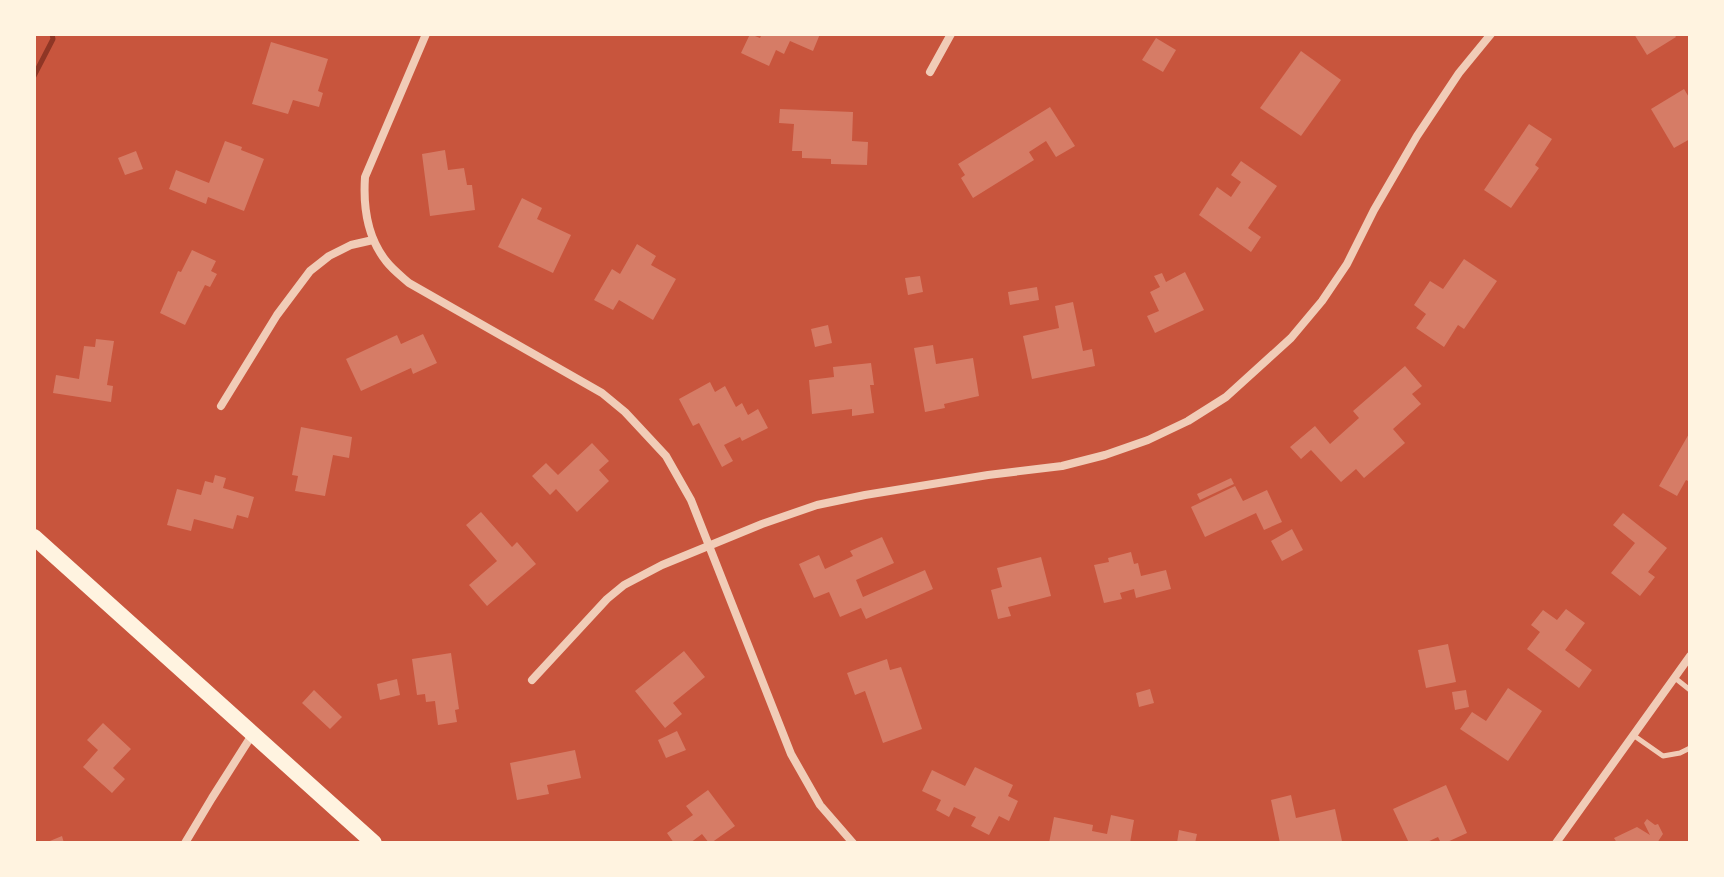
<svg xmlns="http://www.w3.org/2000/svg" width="1724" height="877" font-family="Lato,sans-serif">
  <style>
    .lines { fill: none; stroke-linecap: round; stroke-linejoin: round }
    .stream { stroke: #8f3625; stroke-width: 5 }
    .building { fill: #d67c66 }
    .service { stroke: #f1ccb7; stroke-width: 5 }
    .minor { stroke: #f1ccb7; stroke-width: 8 }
    .primary { stroke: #fff3e0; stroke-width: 16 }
  </style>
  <rect width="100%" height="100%" fill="#c8553d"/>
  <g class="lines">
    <polyline class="stream" points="34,76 53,39 52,34"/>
  </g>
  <g class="building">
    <polygon points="750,34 760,38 762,34 820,34 813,51 790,41 784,54 776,50 769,66 741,53"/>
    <polygon points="1634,34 1674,34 1676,37 1647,55"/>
    <polygon points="1156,38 1176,50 1163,72 1142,60"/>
    <polygon points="271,42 328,59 318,91 323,93 319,107 293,100 288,114 252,104"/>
    <polygon points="1301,51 1341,80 1301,136 1260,108"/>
    <polygon points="1684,89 1690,99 1690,139 1674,148 1651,109"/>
    <polygon points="1050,107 1075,146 1056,157 1046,141 1029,152 1034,160 973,198 961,178 965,175 958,164"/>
    <polygon points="780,109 853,112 852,141 868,142 867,165 831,164 831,159 802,158 802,151 792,151 794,124 779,123"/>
    <polygon points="1529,124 1552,139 1535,165 1539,168 1511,208 1484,190"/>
    <polygon points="225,141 242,147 241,150 264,159 244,211 208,197 206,204 169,189 176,170 209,183"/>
    <polygon points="445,150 448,170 464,168 467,185 472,185 475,210 430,216 422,154"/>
    <polygon points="136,151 143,169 125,175 118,158"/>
    <polygon points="1241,161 1277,186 1248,228 1261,237 1251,252 1199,215 1217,187 1231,197 1241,182 1231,175"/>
    <polygon points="522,198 542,208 537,219 571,235 553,273 498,247"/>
    <polygon points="637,244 656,256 651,265 676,279 653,320 619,300 613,310 594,300 612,269 620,274"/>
    <polygon points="192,250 216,261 211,271 217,274 210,287 205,285 185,325 160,313 178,271 181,272"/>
    <polygon points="1464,259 1497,281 1464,329 1458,325 1444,347 1416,328 1426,314 1414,305 1430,281 1443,289"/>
    <polygon points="1185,272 1204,310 1155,333 1147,316 1159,311 1150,292 1160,287 1154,276 1162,273 1166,282"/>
    <polygon points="920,276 923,292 908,295 905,278"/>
    <polygon points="1037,287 1039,300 1010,305 1008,292"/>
    <polygon points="1073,302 1083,351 1092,349 1095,366 1032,379 1023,336 1059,328 1055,306"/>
    <polygon points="828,325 832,343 815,347 811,329"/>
    <polygon points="423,334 437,363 413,374 411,368 361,391 346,359 397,335 401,344"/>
    <polygon points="96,339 114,341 107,385 113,386 111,402 53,393 56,375 79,379 84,346 95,347"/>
    <polygon points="933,345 936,364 973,358 979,396 944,404 945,408 925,412 914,348"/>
    <polygon points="871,363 874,385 870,385 874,413 852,416 852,409 812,414 809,380 834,377 833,367"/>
    <polygon points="1405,366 1422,386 1412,394 1421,404 1393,429 1405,443 1364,478 1356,469 1341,482 1311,450 1301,459 1290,447 1315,426 1330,444 1359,418 1353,411"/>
    <polygon points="710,382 715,392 725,386 736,407 742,403 748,415 758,409 768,428 742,441 740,437 724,445 733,461 722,467 699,423 693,426 679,399"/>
    <polygon points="301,427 352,437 349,458 333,455 325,496 295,491 298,476 292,475"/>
    <polygon points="1690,432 1690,482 1686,480 1677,496 1659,486"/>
    <polygon points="592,443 609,461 599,470 609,481 577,512 556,489 550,495 532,476 546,463 558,475"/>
    <polygon points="215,475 226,478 223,488 254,497 248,518 237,515 233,529 194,519 191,531 167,525 177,489 201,495 205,481 213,483"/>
    <polygon points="1231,478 1234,484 1200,500 1197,494"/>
    <polygon points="1235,486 1243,501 1267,490 1282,522 1264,530 1256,513 1205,537 1191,507"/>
    <polygon points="481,512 512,547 517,542 536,564 487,606 469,585 497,561 466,525"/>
    <polygon points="1623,513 1667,548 1648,572 1655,577 1640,596 1611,573 1635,543 1613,525"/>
    <polygon points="1292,529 1303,550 1282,561 1271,541"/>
    <polygon points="882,537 894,563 856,580 863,597 925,570 933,589 866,619 861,608 840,617 829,592 814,598 799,564 819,555 825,569 853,556 850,551"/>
    <polygon points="1131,552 1134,564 1138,563 1141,576 1166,570 1171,589 1136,598 1134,589 1120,593 1122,599 1104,603 1094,565 1109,562 1108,558"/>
    <polygon points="1041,557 1051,596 1008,607 1011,616 998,619 991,590 1002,587 997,568"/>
    <polygon points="1566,609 1585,623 1565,650 1592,670 1579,688 1527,649 1540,632 1531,625 1543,610 1557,620"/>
    <polygon points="1448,644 1456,682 1426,688 1418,650"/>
    <polygon points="684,651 705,677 673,703 682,714 665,728 635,691"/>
    <polygon points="451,653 459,709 455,710 457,722 438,725 435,701 426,702 425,694 417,695 412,659"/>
    <polygon points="887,659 890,670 901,667 922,729 883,743 865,691 855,695 847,673"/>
    <polygon points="397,679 400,695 380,700 377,684"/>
    <polygon points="1508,688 1542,711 1508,761 1460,729 1472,712 1486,721"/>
    <polygon points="1150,689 1154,703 1139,707 1136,693"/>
    <polygon points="314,690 342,717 330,729 302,703"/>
    <polygon points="1466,690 1469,707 1455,710 1452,692"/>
    <polygon points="103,723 131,749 113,768 125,779 112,793 83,767 98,750 87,740"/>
    <polygon points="677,731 686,750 666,758 658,740"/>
    <polygon points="575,750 581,778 547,785 549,794 517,800 510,763"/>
    <polygon points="975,767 1013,785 1008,796 1018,801 1009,821 999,816 989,835 971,826 976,817 954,807 949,817 936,810 941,800 922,791 932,770 965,786"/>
    <polygon points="1446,785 1467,833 1445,843 1441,843 1438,837 1425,843 1409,843 1393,809"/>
    <polygon points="708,790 735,826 711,843 709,843 702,834 690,843 674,843 667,833 693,815 686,806"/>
    <polygon points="1291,795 1296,818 1335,809 1342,841 1334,843 1280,843 1271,800"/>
    <polygon points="1111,815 1134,820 1130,843 1049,843 1054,817 1093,825 1092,831 1107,834"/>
    <polygon points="1647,819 1655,825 1658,824 1663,834 1657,843 1617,843 1614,838 1637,827 1650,835 1644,823"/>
    <polygon points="1179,830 1197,834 1195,843 1177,843"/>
    <polygon points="62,836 64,843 45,843"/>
  </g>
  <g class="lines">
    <g class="service">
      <polyline points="1675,678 1690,690"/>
      <polyline points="1633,735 1663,756 1680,753 1690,748"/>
    </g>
    <g class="minor">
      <path d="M 426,34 L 365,177 C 363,207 367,237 386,261 C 392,269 401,276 409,283 L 602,393 L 625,412 L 666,456 L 691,500 L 791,754 L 820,805 L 853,843"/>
      <polyline points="930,72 951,34"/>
      <polyline points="221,406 277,315 310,271 329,256 351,245 373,240"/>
      <polyline points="532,680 607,599 624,585 662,565 762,524 817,505 865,495 988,475 1062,466 1105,455 1148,440 1188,421 1226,397 1291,338 1322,301 1347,264 1374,210 1417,136 1459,73 1491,34"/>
      <polyline points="185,843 212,798 252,735"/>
      <polyline points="1556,843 1690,656"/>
    </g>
    <polyline class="primary" points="34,537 374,843"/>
  </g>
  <rect width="1724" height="877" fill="none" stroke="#fff3e0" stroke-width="72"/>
</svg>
